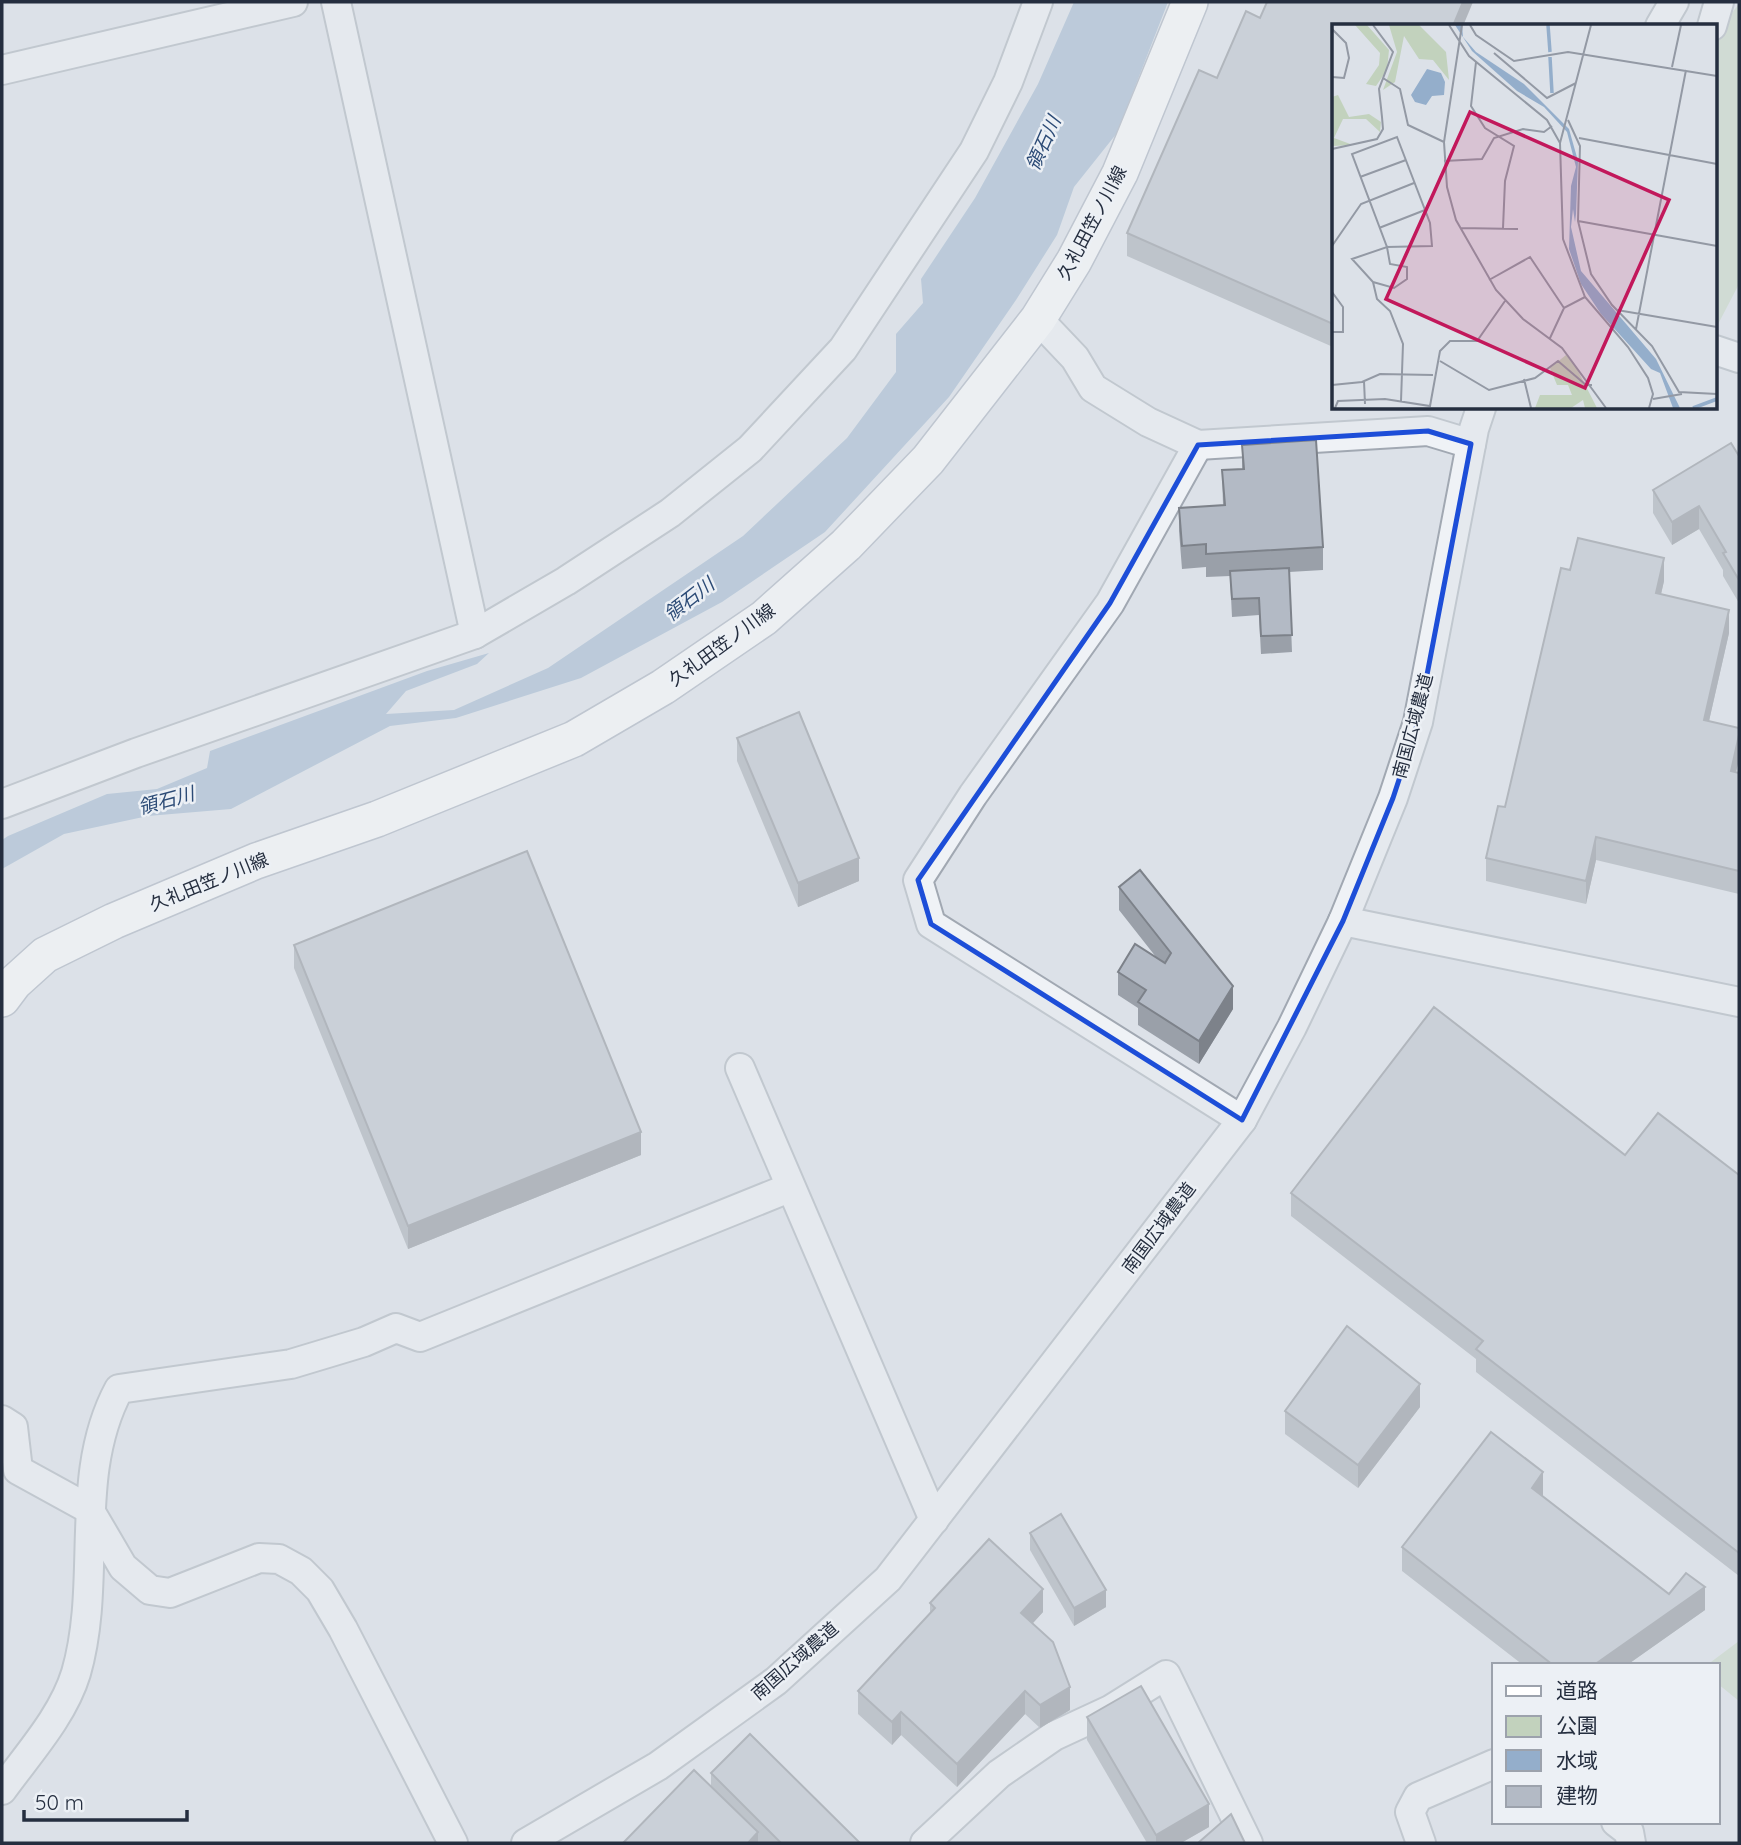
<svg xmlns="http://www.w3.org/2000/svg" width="1741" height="1845" font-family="Quicksand,'Noto Sans JP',sans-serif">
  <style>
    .green { fill: #c2d2bd }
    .water { fill: #94aecb }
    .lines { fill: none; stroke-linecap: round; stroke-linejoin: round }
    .minor-casing { stroke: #a1a8b2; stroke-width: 32 }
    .major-casing { stroke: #9ba4b4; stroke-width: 38 }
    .minor { stroke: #eff2f6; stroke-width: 28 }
    .major { stroke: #fff; stroke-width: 35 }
    .wall { fill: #9aa0a9 }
    .shaded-wall { fill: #7d828a }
    .building { fill: #b3bac5; stroke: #7d828a; stroke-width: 2 }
    .marked { fill: none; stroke: #1d4ed8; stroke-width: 5; stroke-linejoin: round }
    .labels { text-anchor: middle; stroke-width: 5; stroke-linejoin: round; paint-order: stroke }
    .street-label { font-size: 18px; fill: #252e3f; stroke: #ecf0f5 }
    .water-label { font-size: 19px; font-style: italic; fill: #2c4b76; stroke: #ecf0f5 }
    .inset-river { fill: none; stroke: #94aecb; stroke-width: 3.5 }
    .inset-road { fill: none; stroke: #9399a4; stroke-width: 2 }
    .view { fill: #c2185b; fill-opacity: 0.15; stroke: #c2185b; stroke-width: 3.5 }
    .inset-edge { fill: none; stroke: #252e3f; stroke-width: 3.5 }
  </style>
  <rect width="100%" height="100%" fill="#dce1e8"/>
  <g class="green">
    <polygon points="1739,4 1739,284 1715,330 1715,34"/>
    <polygon points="1739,1641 1739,1701 1718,1684 1718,1665 1707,1665"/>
  </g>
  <polygon class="water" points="1074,2 1168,2 1117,133 1074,187 1057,235 1016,300 949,397 825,532 722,602 581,678 456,718 390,726 231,809 148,816 64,834 2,869 2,840 8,836 107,794 157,789 207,768 210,751 427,671 489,653 477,664 406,691 386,714 454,710 548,668 743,536 847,438 896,372 896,334 923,303 921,279 975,198 1038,84"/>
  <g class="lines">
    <g class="minor-casing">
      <g id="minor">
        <polyline points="336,2 475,634"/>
        <polyline points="1660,26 1674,2"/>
        <polyline points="1712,26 1719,2"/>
        <polyline points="2,70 293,2"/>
        <polyline points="1038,319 1075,358 1093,388 1148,422 1198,445 1110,603 973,795 918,880 931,924 1242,1120"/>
        <polyline points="1715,350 1739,358"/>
        <polyline points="1198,445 1428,431 1471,444"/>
        <polyline points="2,804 136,753 475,634 566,581 670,513 750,449 843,349 974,151 1008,82 1038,2"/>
        <polyline points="1343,921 1739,1002"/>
        <polyline points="740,1068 934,1520"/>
        <polyline points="2,1420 13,1427 18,1470 89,1509 123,1567 150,1590 170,1593 259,1558 279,1559 301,1571 320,1590 343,1629 453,1843"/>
        <path d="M 2,1790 C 28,1754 63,1716 76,1673 C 103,1580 72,1476 119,1389 L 291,1364 L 364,1342 L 396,1328 L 420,1337 L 789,1188"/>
        <polyline points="1616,1822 1629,1832 1631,1843"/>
        <polyline points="526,1843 658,1766 776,1681 888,1579 1242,1120 1292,1027 1343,921 1393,798 1418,722 1474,429 1481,408"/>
        <polyline points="925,1843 999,1774 1054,1736 1110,1710 1166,1675 1248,1843"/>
        <polyline points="1421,1843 1410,1812 1418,1797 1494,1764"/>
      </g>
    </g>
    <g class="major-casing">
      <polyline id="major" points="2,999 14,983 45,955 114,921 256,861 377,819 574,739 663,687 764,618 846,545 928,460 1038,319 1074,261 1120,173 1190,2"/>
    </g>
    <use href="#minor" class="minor"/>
    <use href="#major" class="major"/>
  </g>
  <g class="wall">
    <polygon points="1260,18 1333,26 1333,347 1127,256 1127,233 1217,78"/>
    <polygon points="1242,445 1323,547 1323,570 1289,572 1292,652 1261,654 1259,615 1232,617 1230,576 1206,577 1206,567 1182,569 1179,531 1179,508 1223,505 1222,470 1242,469"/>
    <polygon points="1739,456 1739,603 1723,576 1723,570 1699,529 1672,545 1653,513 1653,490"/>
    <polygon points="1570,570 1664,581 1661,594 1729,633 1709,721 1739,728 1739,759 1736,772 1739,773 1739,894 1596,860 1586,904 1486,881 1486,858 1505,807"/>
    <polygon points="737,738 859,881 798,907 737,761"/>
    <polygon points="1119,887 1233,1009 1199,1064 1138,1025 1138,1008 1118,995 1118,972 1156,957 1119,910"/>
    <polygon points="294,945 641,1155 408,1249 294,968"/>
    <polygon points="1625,1155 1739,1175 1739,1576 1476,1372 1476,1359 1291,1216 1291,1193"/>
    <polygon points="1420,1407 1358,1488 1285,1434 1285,1411"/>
    <polygon points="1543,1496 1669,1594 1705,1610 1627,1665 1523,1665 1402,1571 1402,1547"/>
    <polygon points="1030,1533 1106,1607 1074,1626 1030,1550"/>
    <polygon points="930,1603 1043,1612 1033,1623 1070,1710 1040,1728 1025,1714 957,1787 901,1735 892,1745 858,1714 858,1691 930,1613"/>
    <polygon points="1087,1717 1209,1827 1181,1843 1147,1843 1087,1740"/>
    <polygon points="711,1773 860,1843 623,1843 711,1786"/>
  </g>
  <g class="shaded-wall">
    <polygon points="1463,2 1473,2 1463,26 1453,26"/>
    <polygon points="1699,506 1699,529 1672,545 1672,522"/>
    <polygon points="1664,558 1664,581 1656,616 1656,593"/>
    <polygon points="1729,610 1729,633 1704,743 1704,720"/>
    <polygon points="1739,735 1739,759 1731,794 1731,771"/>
    <polygon points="1596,837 1596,860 1586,904 1586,881"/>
    <polygon points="859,858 859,881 798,907 798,883"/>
    <polygon points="1233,986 1233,1009 1199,1064 1199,1041"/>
    <polygon points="641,1132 641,1155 408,1249 408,1226"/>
    <polygon points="1420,1384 1420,1407 1358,1488 1358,1465"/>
    <polygon points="1543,1472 1543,1496 1532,1511 1532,1488"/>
    <polygon points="1705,1587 1705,1610 1627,1665 1594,1665"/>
    <polygon points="1043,1589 1043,1612 1021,1636 1021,1613"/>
    <polygon points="1106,1590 1106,1607 1074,1626 1074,1608"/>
    <polygon points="1070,1687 1070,1710 1040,1728 1040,1705"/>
    <polygon points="1025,1691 1025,1714 957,1787 957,1764"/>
    <polygon points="901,1712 901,1735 892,1745 892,1722"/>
    <polygon points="1209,1804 1209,1827 1181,1843 1156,1843 1156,1835"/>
    <polygon points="758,1832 758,1843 748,1843"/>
  </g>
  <g class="building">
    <polygon points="1267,2 1463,2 1453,26 1333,26 1333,324 1127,233 1199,70 1217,78 1246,11 1260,18"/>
    <polygon points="1316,440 1323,547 1206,554 1206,544 1182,546 1179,508 1225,505 1222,470 1244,469 1242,445"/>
    <polygon points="1731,443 1739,456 1739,580 1723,553 1726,552 1699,506 1672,522 1653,490"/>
    <polygon points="1578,538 1664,558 1656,593 1729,610 1704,720 1739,728 1739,735 1731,771 1739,773 1739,871 1596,837 1586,881 1486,858 1498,806 1505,807 1561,568 1570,570"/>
    <polygon points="1289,568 1292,635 1261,636 1259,598 1232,599 1230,571"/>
    <polygon points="799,712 859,858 798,883 737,738"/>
    <polygon points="527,851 641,1132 408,1226 294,945"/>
    <polygon points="1140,870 1233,986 1199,1041 1138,1002 1146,990 1118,972 1135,944 1165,963 1171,953 1119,887"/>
    <polygon points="1434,1007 1625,1155 1658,1113 1739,1175 1739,1553 1476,1349 1483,1341 1291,1193"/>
    <polygon points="1347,1326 1420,1384 1358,1465 1285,1411"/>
    <polygon points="1491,1432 1543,1472 1532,1488 1669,1594 1686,1573 1705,1587 1594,1665 1553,1665 1402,1547"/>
    <polygon points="1061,1514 1106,1590 1074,1608 1030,1533"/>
    <polygon points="989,1539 1043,1589 1021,1613 1053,1642 1070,1687 1040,1705 1025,1691 957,1764 901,1712 892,1722 858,1691 935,1608 930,1603"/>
    <polygon points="1141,1686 1209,1804 1156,1835 1087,1717"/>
    <polygon points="750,1734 860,1843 781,1843 711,1773"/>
    <polygon points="694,1770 758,1832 748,1843 623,1843"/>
    <polygon points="1231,1814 1245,1843 1198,1843"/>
  </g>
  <path d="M0 0H1741V1845H0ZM 1428,431 L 1471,444 L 1418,722 L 1393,798 L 1343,921 L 1242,1120 L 931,924 L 918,880 L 1110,603 L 1198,445 Z" fill="#dce1e8" fill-opacity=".55" fill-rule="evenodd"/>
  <path class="marked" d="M 1428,431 L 1471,444 L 1418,722 L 1393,798 L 1343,921 L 1242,1120 L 931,924 L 918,880 L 1110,603 L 1198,445 Z"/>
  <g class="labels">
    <g class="street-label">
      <text transform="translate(1092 223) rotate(-62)" y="6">久礼田笠ノ川線</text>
      <text transform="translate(722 645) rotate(-36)" y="6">久礼田笠ノ川線</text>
      <text transform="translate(1413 726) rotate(-75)" y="6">南国広域農道</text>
      <text transform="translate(209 882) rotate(-22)" y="6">久礼田笠ノ川線</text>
      <text transform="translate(1159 1228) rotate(-53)" y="6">南国広域農道</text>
      <text transform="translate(795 1661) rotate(-41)" y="6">南国広域農道</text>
    </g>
    <g class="water-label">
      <text transform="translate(1043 143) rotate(-66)" y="7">領石川</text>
      <text transform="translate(689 599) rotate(-38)" y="7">領石川</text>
      <text transform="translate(166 800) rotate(-15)" y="7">領石川</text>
    </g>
  </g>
  <g transform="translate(1332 24)">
    <rect width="385" height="385" fill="#dce1e8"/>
    <path d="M 23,1 L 35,1 L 57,26 L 55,46 L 44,62 L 34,60 L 47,41 L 48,29 ZM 57,1 L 87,1 L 114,28 L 117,56 L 101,36 L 87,35 L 72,12 L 63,58 L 51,66 L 65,28 ZM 6,71 L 17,93 L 37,90 L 49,98 L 48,108 L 34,95 L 11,95 L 2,114 L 21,121 L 0,122 L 0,73 ZM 234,331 L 244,343 L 265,384 L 253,384 L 251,376 L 239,384 L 203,384 L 208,371 L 240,371 L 236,361 L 225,361 L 218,344 Z" fill="#c2d2bd"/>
    <path d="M 123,1 L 130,1 L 131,13 L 144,28 L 192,60 L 237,105 L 246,137 L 244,190 L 243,198 L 241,185 L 239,203 L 249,247 L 324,335 L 348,384 L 341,384 L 328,349 L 319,345 L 269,290 L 249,260 L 237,225 L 239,162 L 244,143 L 235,108 L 212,83 L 185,67 L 140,27 ZM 95,45 L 109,49 L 113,58 L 112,71 L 100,72 L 94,81 L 83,78 L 79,71 Z" fill="#94aecb"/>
    <path class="inset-river" d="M 216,1 L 218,28M 218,33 L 220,69M 361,384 L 385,375"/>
    <path class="inset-road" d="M 41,1 L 61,28 L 47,65 L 50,93M 117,1 L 137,32 L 215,96 L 228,119M 130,1 L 112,118 L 115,163 L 124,196 L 164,266 L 191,295 L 230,324 L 274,384M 138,1 L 144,11 L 182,37 L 236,28 L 385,52M 259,1 L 228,119 L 231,215 L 253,273 L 296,323 L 316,354 L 321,370 L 317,384M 0,5 L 14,19 L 17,34 L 12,54 L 0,53M 162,29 L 215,74 L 244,59M 144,38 L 139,82 L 153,104 L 182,122 L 173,157 L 171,204M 340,43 L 349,1M 51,54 L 68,65 L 76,101 L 112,118M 236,96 L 248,122 L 246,197 L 259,250 L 280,281 L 320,322 L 347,368 L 385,370M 65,113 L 98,199 L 100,222 L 55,223 L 20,130 ZM 247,114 L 385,140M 0,125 L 45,115 L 51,105 L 50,93M 112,137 L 150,135 L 162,114 L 191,105 L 212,108 L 220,102M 28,153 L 74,136M 246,197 L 385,222M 47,204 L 93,186M 128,204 L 186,205M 0,222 L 29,180 L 82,159M 157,256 L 198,233 L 232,284 L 253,273M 41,258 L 62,264 L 75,255 L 75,243 L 58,240 L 55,223 L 20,235 L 41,258 L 45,275 L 58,287 L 71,320 L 69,377M 0,268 L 11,283 L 11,308 L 0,308M 285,286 L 385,303M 304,305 L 354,46M 218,314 L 232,284M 108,337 L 157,366 L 203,354 L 226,337 L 254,361 L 260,361M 192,355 L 199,384M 32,357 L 33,380M 0,361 L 30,358 L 48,350 L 101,351M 321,375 L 350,370M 3,384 L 6,377 L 53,375 L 98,382 L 108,327 L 118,317 L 145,317 L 173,277"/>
    <path class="view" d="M 138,88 L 337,176 L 253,364 L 54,275 Z"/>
    <rect width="385" height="385" class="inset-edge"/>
  </g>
  <rect width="1741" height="1845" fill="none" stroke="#252e3f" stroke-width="7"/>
  <rect x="1492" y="1663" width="228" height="161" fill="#ecf0f5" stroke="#9ca2ac" stroke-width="2"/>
  <rect x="1506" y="1686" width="35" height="10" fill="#ffffff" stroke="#9ca2ac" stroke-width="2"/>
  <text x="1556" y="1698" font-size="21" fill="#252e3f">道路</text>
  <rect x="1506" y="1716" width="35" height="21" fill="#c2d2bd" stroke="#9ca2ac" stroke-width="2"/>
  <text x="1556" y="1733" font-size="21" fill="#252e3f">公園</text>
  <rect x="1506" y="1750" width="35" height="21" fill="#94aecb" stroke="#9ca2ac" stroke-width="2"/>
  <text x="1556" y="1768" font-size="21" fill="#252e3f">水域</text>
  <rect x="1506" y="1786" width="35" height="21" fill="#b3bac5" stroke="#9ca2ac" stroke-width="2"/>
  <text x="1556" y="1803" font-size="21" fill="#252e3f">建物</text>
  <path d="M24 1810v10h163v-10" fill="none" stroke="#252e3f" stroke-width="3.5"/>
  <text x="35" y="1810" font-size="21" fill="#252e3f" stroke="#ecf0f5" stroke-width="5" paint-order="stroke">50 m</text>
</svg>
